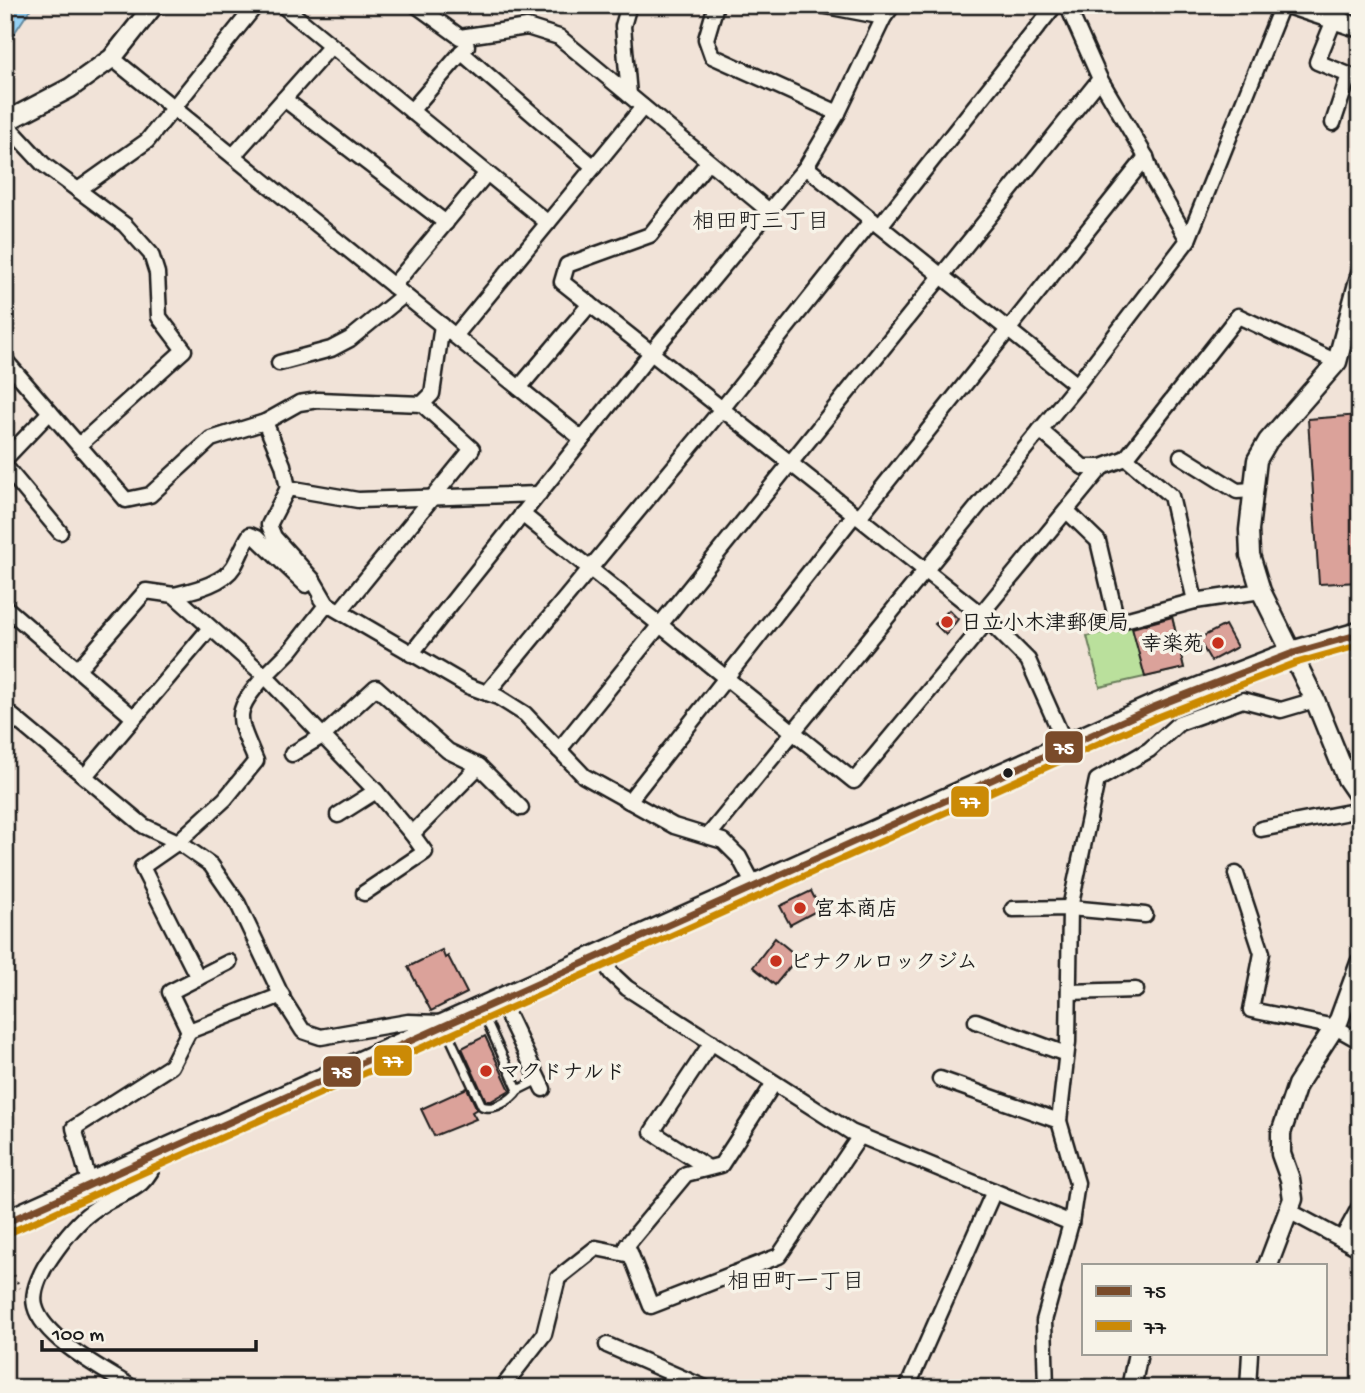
<svg xmlns="http://www.w3.org/2000/svg" width="1365" height="1393" font-family="'Gochi Hand','Klee One',sans-serif">
  <style>
    .green { fill: #bae09c; stroke: #6b7e5c; stroke-width: 2 }
    .water { fill: #94d1f5; stroke: #64899e; stroke-width: 2 }
    .building { fill: #dba29a; stroke: #1c1c1c; stroke-width: 2 }
    .lines { fill: none; stroke-linecap: round; stroke-linejoin: round }
    .service-casing { stroke: #1c1c1c; stroke-width: 12 }
    .minor-casing { stroke: #1c1c1c; stroke-width: 19 }
    .tertiary-casing { stroke: #1c1c1c; stroke-width: 23 }
    .trunk-casing { stroke: #1c1c1c; stroke-width: 28 }
    .path { stroke: #1c1c1c; stroke-width: 2.5; stroke-dasharray: 2 5; stroke-linecap: butt }
    .service { stroke: #f7f3e8; stroke-width: 7 }
    .minor { stroke: #f7f3e8; stroke-width: 14 }
    .tertiary { stroke: #f7f3e8; stroke-width: 18 }
    .trunk { stroke: #f7f3e8; stroke-width: 23 }
    .bus-1-casing { stroke: #f7f3e8; stroke-width: 12 }
    .bus-2-casing { stroke: #f7f3e8; stroke-width: 12 }
    .bus-1 { stroke: #7a4b2a; stroke-width: 7 }
    .bus-2 { stroke: #cb8a06; stroke-width: 7 }
    .poi-dot { fill: #c8321e; stroke: #f7f3e8; stroke-width: 2.5 }
    .bus-dot { fill: #1c1c1c; stroke: #f7f3e8; stroke-width: 2.5 }
    .labels { text-anchor: middle; stroke-width: 7; stroke-linejoin: round; paint-order: stroke }
    .poi-label { font-size: 21px; font-weight: bold; fill: #1c1c1c; stroke: #f7f3e8; text-anchor: start }
    .neighbourhood-label { font-size: 23px; fill: #1c1c1c; stroke: #f7f3e8 }
    .line-badge { stroke: #f7f3e8; stroke-width: 2.5 }
    .badge-label { font-size: 19px; text-anchor: middle; font-weight: bold; fill: #fff }
  </style>
  <rect width="100%" height="100%" fill="#f1e3d8"/>
  <filter id="ink" filterUnits="userSpaceOnUse"><feTurbulence type="fractalNoise" baseFrequency=".0143" numOctaves="2"/><feDisplacementMap in="SourceGraphic" scale="14" xChannelSelector="R" yChannelSelector="G"/><feConvolveMatrix kernelMatrix="1 2 1 2 8 2 1 2 1" color-interpolation-filters="sRGB"/></filter>
  <g filter="url(#ink)">
    <polygon class="green" points="1172,616 1184,668 1100,687 1087,636"/>
    <polygon class="water" points="5,5 33,5 5,47"/>
    <g class="building">
      <polygon points="1360,415 1360,582 1319,584 1308,419"/>
      <polygon points="949,610 958,619 946,635 935,624"/>
      <polygon points="1172,617 1184,668 1145,677 1132,628"/>
      <polygon points="1225,625 1237,647 1211,661 1198,639"/>
      <polygon points="811,891 820,909 790,925 780,906"/>
      <polygon points="775,938 798,957 775,985 753,967"/>
      <polygon points="442,950 445,958 448,956 467,993 431,1011 408,967"/>
      <polygon points="485,1036 510,1090 491,1101 486,1101 462,1048"/>
      <polygon points="467,1088 477,1109 472,1112 476,1119 434,1136 421,1109"/>
    </g>
    <g class="lines">
      <g class="service-casing">
        <g id="service">
          <path d="M 446,1029 L 482,1106 C 493,1111 512,1100 518,1090 L 483,1013"/>
          <polyline points="518,1090 538,1080"/>
        </g>
      </g>
      <g class="minor-casing">
        <g id="minor">
          <polyline points="282,5 548,223"/>
          <polyline points="416,5 460,37 527,27 559,37 769,211"/>
          <polyline points="716,5 706,39 712,56 838,113"/>
          <polyline points="821,5 884,17"/>
          <polyline points="461,52 594,167"/>
          <polyline points="112,58 582,439"/>
          <polyline points="1100,79 1146,157 1153,179 1188,240"/>
          <polyline points="629,95 623,26 629,5"/>
          <polyline points="284,99 446,223"/>
          <polyline points="411,111 467,46"/>
          <polyline points="5,123 43,164 125,225 151,254 157,273 159,317 184,350 79,445"/>
          <polyline points="1333,123 1349,75 1317,62 1334,20"/>
          <polyline points="233,156 331,46"/>
          <polyline points="708,162 650,235 567,265 562,282 988,620 1028,660 1067,748"/>
          <polyline points="806,167 1077,385"/>
          <polyline points="78,190 147,141 256,5"/>
          <polyline points="880,226 1055,5"/>
          <polyline points="393,286 487,173"/>
          <polyline points="455,336 643,107"/>
          <polyline points="5,360 126,500 150,495 211,439 265,422 299,403 318,400 422,404"/>
          <polyline points="279,363 331,349 350,339 404,295"/>
          <polyline points="519,388 590,304"/>
          <polyline points="265,422 283,465 288,488"/>
          <polyline points="1040,430 1083,467 1102,467 1126,458 1171,496 1195,601"/>
          <polyline points="1181,456 1237,491 1253,490"/>
          <polyline points="1126,458 1238,316 1337,362"/>
          <polyline points="5,459 50,412"/>
          <polyline points="5,466 60,532"/>
          <polyline points="539,494 358,500 288,488 269,525 274,537 313,580 327,604 468,686 498,697 525,714 584,776 674,826 723,841 739,857 755,887"/>
          <polyline points="1067,511 1098,541 1117,622 1195,601 1261,591"/>
          <polyline points="522,514 854,781 988,620"/>
          <polyline points="859,517 1146,157"/>
          <path d="M 174,595 C 194,590 223,584 234,566 C 240,556 243,545 250,535 L 257,538 L 306,585"/>
          <polyline points="321,599 327,604 291,650 265,676 376,791 412,834 479,766 521,808"/>
          <polyline points="5,607 134,718"/>
          <polyline points="340,611 472,449 422,404 432,394 442,325"/>
          <polyline points="981,614 1102,467"/>
          <polyline points="411,654 651,353 806,167 838,113 884,17 893,5"/>
          <polyline points="487,693 722,409 872,220"/>
          <path d="M 5,710 L 144,826 L 178,842 L 225,799 L 256,761 C 237,716 232,714 265,676 L 174,595 L 146,591 L 78,669"/>
          <polyline points="559,750 1100,79 1067,5"/>
          <polyline points="292,754 324,735 376,687 448,751 479,766"/>
          <polyline points="85,776 210,628"/>
          <polyline points="629,801 855,514"/>
          <polyline points="338,815 376,791"/>
          <polyline points="1261,829 1360,810"/>
          <polyline points="709,835 1077,385 1188,240 1282,5"/>
          <polyline points="1236,874 1262,953 1251,1010 1335,1027 1360,1041"/>
          <polyline points="364,893 425,852 412,834"/>
          <polyline points="1013,909 1070,908 1145,915"/>
          <polyline points="601,956 611,973 627,988 851,1132 1071,1223"/>
          <polyline points="229,962 170,992 189,1031 282,995"/>
          <polyline points="198,978 142,867 178,842 211,865 238,904 284,1001 303,1031 321,1037 408,1022 442,1023"/>
          <polyline points="1069,992 1136,990"/>
          <polyline points="501,1001 543,1089"/>
          <polyline points="976,1021 1066,1054"/>
          <polyline points="940,1079 1059,1121"/>
          <polyline points="774,1083 721,1165 686,1174 627,1245 651,1306 779,1256 860,1136"/>
          <polyline points="708,1168 652,1132 712,1042"/>
          <polyline points="90,1185 74,1128 171,1066 189,1031"/>
          <polyline points="1289,1211 1360,1249"/>
          <polyline points="1342,1239 1360,1206"/>
          <polyline points="607,1345 705,1388"/>
          <path d="M 133,1388 C 106,1371 43,1339 35,1306 C 31,1290 43,1268 52,1256 C 63,1240 76,1223 91,1212 C 123,1188 143,1197 158,1155"/>
          <polyline points="502,1388 544,1334 558,1278 596,1248 631,1255"/>
          <polyline points="907,1388 994,1191"/>
          <polyline points="1046,1388 1044,1321 1071,1223 1077,1183 1059,1121 1068,1042 1070,908 1097,780 1149,750 1179,723 1243,700 1281,710 1315,700"/>
          <polyline points="1248,1388 1250,1353"/>
        </g>
      </g>
      <g class="tertiary-casing">
        <g id="tertiary">
          <polyline points="1290,5 1360,28"/>
          <polyline points="5,122 70,88 112,58 154,5"/>
          <polyline points="1360,276 1337,362 1268,441 1257,460 1249,530 1250,555 1261,591 1315,700 1347,779 1360,798"/>
          <polyline points="1268,1265 1293,1199 1290,1179 1281,1154 1281,1133 1297,1085 1339,1020 1360,963"/>
          <polyline points="1131,1388 1138,1353"/>
        </g>
      </g>
      <g class="trunk-casing">
        <polyline id="trunk" points="5,1223 1154,707 1293,653 1360,634"/>
      </g>
      <polyline class="path" points="5,1256 20,1288"/>
      <use href="#service" class="service"/>
      <use href="#minor" class="minor"/>
      <use href="#tertiary" class="tertiary"/>
      <use href="#trunk" class="trunk"/>
      <g class="bus-1-casing">
        <polyline id="bus-1" points="5,1223 1154,707 1293,653 1360,634"/>
      </g>
      <g class="bus-2-casing">
        <polyline id="bus-2" points="9,1233 1158,717 1296,663 1360,645"/>
      </g>
      <use href="#bus-1" class="bus-1"/>
      <use href="#bus-2" class="bus-2"/>
    </g>
  </g>
  <g class="poi-dot">
    <circle cx="947" cy="622" r="7"/>
    <circle cx="1218" cy="643" r="7"/>
    <circle cx="800" cy="908" r="7"/>
    <circle cx="776" cy="961" r="7"/>
    <circle cx="486" cy="1071" r="7"/>
  </g>
  <circle class="bus-dot" cx="1008" cy="773" r="6"/>
  <g class="labels">
    <g class="poi-label">
      <text x="961" y="629">日立小木津郵便局</text>
      <text x="1204" y="650" text-anchor="end">幸楽苑</text>
      <text x="814" y="915">宮本商店</text>
      <text x="790" y="968">ピナクルロックジム</text>
      <text x="500" y="1078">マクドナルド</text>
    </g>
    <g class="neighbourhood-label">
      <text x="761" y="228">相田町三丁目</text>
      <text x="796" y="1288">相田町一丁目</text>
    </g>
  </g>
  <g class="line-badge">
    <rect x="1044" y="730" width="40" height="34" rx="7" fill="#7a4b2a"/>
    <rect x="950" y="785" width="40" height="33" rx="7" fill="#cb8a06"/>
    <rect x="373" y="1044" width="40" height="33" rx="7" fill="#cb8a06"/>
    <rect x="322" y="1055" width="40" height="33" rx="7" fill="#7a4b2a"/>
  </g>
  <g class="badge-label">
    <text x="1064" y="754">75</text>
    <text x="970" y="808">77</text>
    <text x="393" y="1067">77</text>
    <text x="342" y="1078">75</text>
  </g>
  <rect width="1365" height="1393" fill="none" stroke="#f7f3e8" stroke-width="28"/>
  <rect x="14" y="14" width="1337" height="1365" fill="none" stroke="#1c1c1c" stroke-width="2.5" filter="url(#ink)"/>
  <rect x="1082" y="1264" width="245" height="91" fill="#f7f3e8" stroke="#9f9d96" stroke-width="2"/>
  <rect x="1096" y="1286" width="35" height="10" fill="#7a4b2a" stroke="#9f9d96" stroke-width="2"/>
  <text x="1144" y="1298" font-size="21" fill="#1c1c1c">75</text>
  <rect x="1096" y="1321" width="35" height="10" fill="#cb8a06" stroke="#9f9d96" stroke-width="2"/>
  <text x="1144" y="1334" font-size="21" fill="#1c1c1c">77</text>
  <path d="M42 1340v10h214v-10" fill="none" stroke="#1c1c1c" stroke-width="3.5"/>
  <text x="52" y="1340" font-size="21" fill="#1c1c1c" stroke="#f7f3e8" stroke-width="5" paint-order="stroke">100 m</text>
</svg>
